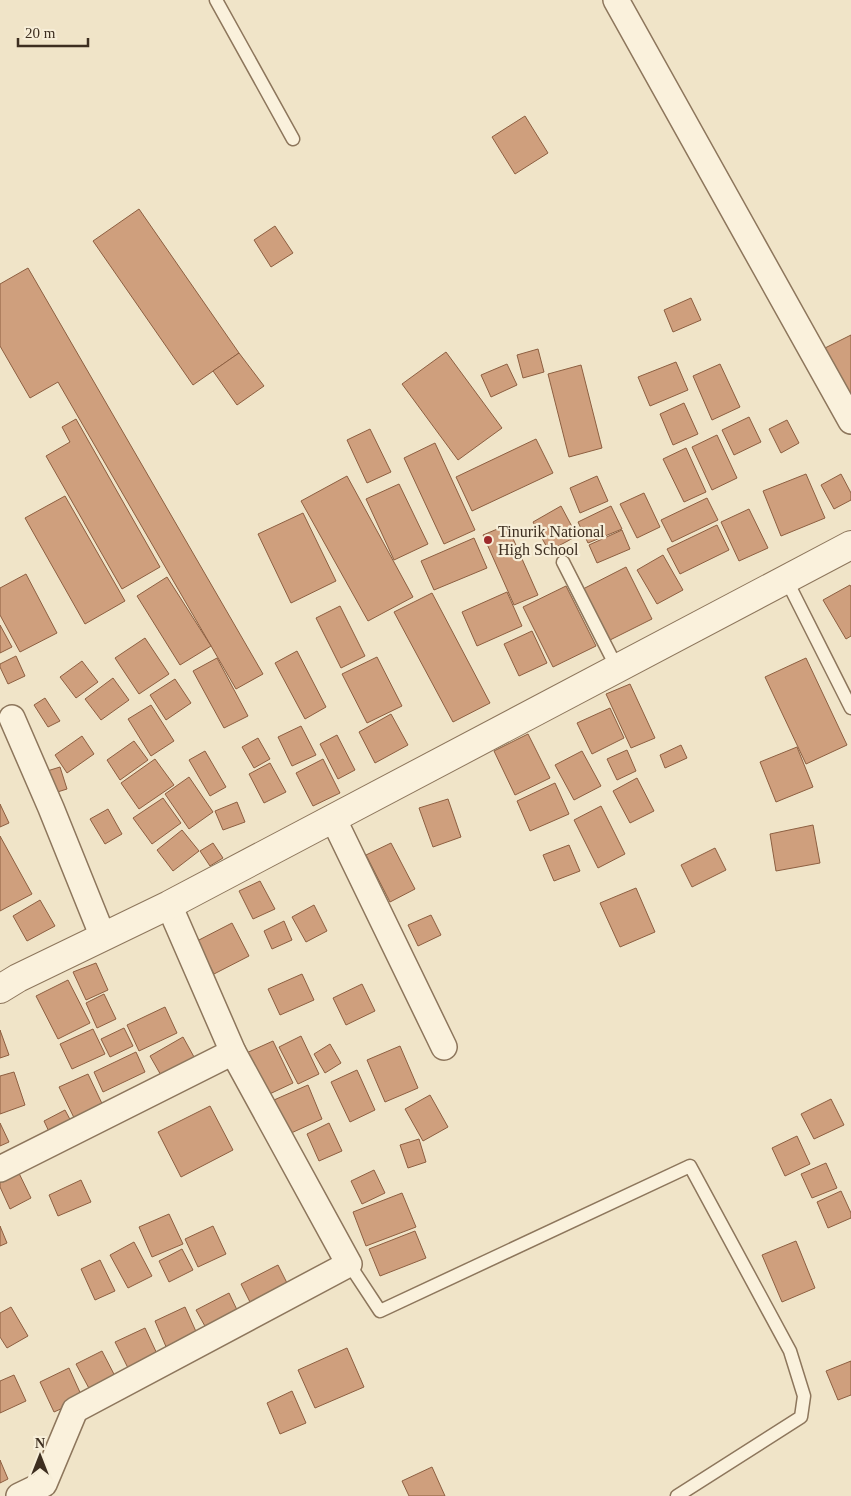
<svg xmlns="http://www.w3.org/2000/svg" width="851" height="1496" font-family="'Times New Roman',serif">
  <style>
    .building { fill: #cf9f7d; stroke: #8d5f41 }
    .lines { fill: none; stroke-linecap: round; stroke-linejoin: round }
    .service-casing { stroke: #8d765c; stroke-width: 15 }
    .minor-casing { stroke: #8d765c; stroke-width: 28 }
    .tertiary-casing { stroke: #8d765c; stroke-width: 30 }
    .service { stroke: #faf1dc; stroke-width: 12 }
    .minor { stroke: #faf1dc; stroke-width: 25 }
    .tertiary { stroke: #faf1dc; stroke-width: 28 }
    .poi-dot { fill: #9e2a2b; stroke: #f7eed8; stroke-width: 2 }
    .labels { text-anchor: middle; stroke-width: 4.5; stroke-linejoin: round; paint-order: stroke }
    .poi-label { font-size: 16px; fill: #3d2e20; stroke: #f7eed8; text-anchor: start }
  </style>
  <rect width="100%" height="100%" fill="#f0e4c8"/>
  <g class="building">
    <polygon points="525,116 548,153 515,174 492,137"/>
    <polygon points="139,209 239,353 193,385 93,241"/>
    <polygon points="275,226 293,253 271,267 254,240"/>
    <polygon points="28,268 263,674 236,689 58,382 30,398 0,346 0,284"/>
    <polygon points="691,298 701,320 673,332 664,310"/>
    <polygon points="851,335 851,399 823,349"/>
    <polygon points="538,349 544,372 523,378 517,355"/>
    <polygon points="446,352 502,428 458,460 402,384"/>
    <polygon points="239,353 264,386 237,405 213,371"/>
    <polygon points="676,362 688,390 650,406 638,377"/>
    <polygon points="507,364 517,385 491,397 481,375"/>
    <polygon points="720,364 740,407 712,420 693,376"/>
    <polygon points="581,365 602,448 569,457 548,374"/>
    <polygon points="684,403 698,434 673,445 660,414"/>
    <polygon points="749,417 761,442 734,455 722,430"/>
    <polygon points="76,419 160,567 122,589 46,456 70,442 62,427"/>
    <polygon points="787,420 799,443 781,453 769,429"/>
    <polygon points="370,429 391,472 367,483 347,440"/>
    <polygon points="717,435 737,478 712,490 692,447"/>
    <polygon points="536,439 553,473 472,511 456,477"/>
    <polygon points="435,443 475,530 444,544 404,458"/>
    <polygon points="686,448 706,492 684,502 663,459"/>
    <polygon points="806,474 825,518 781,536 763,491"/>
    <polygon points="841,474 851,493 851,500 834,509 821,485"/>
    <polygon points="347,476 413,597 368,621 301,501"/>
    <polygon points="597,476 608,501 580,513 570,488"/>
    <polygon points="399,484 428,544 394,560 366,499"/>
    <polygon points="644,493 660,527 637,538 620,504"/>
    <polygon points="65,496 125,601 85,624 25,518"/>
    <polygon points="707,498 718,520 672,542 661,520"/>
    <polygon points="561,506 577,536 549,551 533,522"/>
    <polygon points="611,506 622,529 588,543 578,522"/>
    <polygon points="749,509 768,548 739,561 721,522"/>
    <polygon points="303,513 336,581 291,603 258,534"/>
    <polygon points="507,525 538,595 514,605 483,535"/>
    <polygon points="717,525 729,550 680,574 667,549"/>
    <polygon points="622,530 630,549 597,563 589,545"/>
    <polygon points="474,538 487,568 434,590 421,561"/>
    <polygon points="663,555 683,590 657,604 637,570"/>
    <polygon points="626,567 652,619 608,641 583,589"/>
    <polygon points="26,574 57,633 20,652 0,615 0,588"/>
    <polygon points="167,577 211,646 180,665 137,596"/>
    <polygon points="850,585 851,587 851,636 846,639 823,600"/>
    <polygon points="566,586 596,646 553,667 523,607"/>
    <polygon points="507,592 522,626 477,646 462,612"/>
    <polygon points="432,593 490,703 453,722 394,612"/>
    <polygon points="340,606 365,656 341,668 316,618"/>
    <polygon points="0,625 12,647 0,653"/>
    <polygon points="532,631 547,663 519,676 504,644"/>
    <polygon points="145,638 169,674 139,694 115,658"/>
    <polygon points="297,651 326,707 305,719 275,663"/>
    <polygon points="16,656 25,676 8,684 0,667 0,664"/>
    <polygon points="377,657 402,706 367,723 342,674"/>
    <polygon points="217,658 248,716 224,728 193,671"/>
    <polygon points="806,658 847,745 806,764 765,677"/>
    <polygon points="82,661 98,682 76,698 60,677"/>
    <polygon points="113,678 129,700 101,720 85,699"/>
    <polygon points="175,679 191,703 166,720 150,695"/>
    <polygon points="630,684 655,738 631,748 606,694"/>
    <polygon points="45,698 60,721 48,727 34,705"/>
    <polygon points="151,705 174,741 151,756 128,719"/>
    <polygon points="610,708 624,738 592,754 577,723"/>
    <polygon points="391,714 408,745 375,763 359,732"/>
    <polygon points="301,726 316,755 292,766 278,737"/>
    <polygon points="528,734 550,778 515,795 494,751"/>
    <polygon points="337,735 355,770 338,779 320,744"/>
    <polygon points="82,736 94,754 67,773 55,755"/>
    <polygon points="258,738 270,759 254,768 242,747"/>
    <polygon points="134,741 148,760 120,780 107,760"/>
    <polygon points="681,745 687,758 665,768 660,755"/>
    <polygon points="797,747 813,787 776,802 760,762"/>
    <polygon points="627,750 636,771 617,780 607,759"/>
    <polygon points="205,751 226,787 210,796 189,760"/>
    <polygon points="582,751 601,786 574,800 555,765"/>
    <polygon points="155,759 174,785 139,809 121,783"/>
    <polygon points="323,759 340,793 313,806 296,773"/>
    <polygon points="270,763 286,792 264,803 249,774"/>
    <polygon points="60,767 67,789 51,794 44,772"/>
    <polygon points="189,777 213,812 189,829 165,794"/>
    <polygon points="637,778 654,811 630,823 613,791"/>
    <polygon points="555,783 569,814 530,831 517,801"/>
    <polygon points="163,798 181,823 152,844 133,818"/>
    <polygon points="448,799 461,837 433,847 419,808"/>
    <polygon points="237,802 245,822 223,830 215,811"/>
    <polygon points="0,804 9,823 0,827"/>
    <polygon points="601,806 625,854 598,868 574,820"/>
    <polygon points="108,809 122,834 105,844 90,819"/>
    <polygon points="813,825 820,863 776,871 770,834"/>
    <polygon points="182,830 199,851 173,871 157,850"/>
    <polygon points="0,836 32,894 0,911"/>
    <polygon points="213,843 223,858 210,866 200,851"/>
    <polygon points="391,843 415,889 390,902 366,855"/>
    <polygon points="569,845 580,871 554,881 543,855"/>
    <polygon points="715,848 726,870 692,887 681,865"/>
    <polygon points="260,881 275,909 253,919 239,891"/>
    <polygon points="636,888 655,932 620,947 600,903"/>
    <polygon points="40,900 55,926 27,941 13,916"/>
    <polygon points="314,905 327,931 306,942 292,917"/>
    <polygon points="431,915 441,935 418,946 408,925"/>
    <polygon points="284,921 292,940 272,949 264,931"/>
    <polygon points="232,923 249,956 214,974 197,941"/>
    <polygon points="96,963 108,990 86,1000 73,972"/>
    <polygon points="302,974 314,1000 280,1015 268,989"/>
    <polygon points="68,980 90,1023 58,1039 36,996"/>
    <polygon points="362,984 375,1011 346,1025 333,998"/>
    <polygon points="104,994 116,1019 97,1028 86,1003"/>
    <polygon points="165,1007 177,1033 139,1051 127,1025"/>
    <polygon points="124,1028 133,1046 110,1057 101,1039"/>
    <polygon points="93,1029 105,1054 72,1069 60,1044"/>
    <polygon points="0,1030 9,1055 0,1058"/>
    <polygon points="301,1036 319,1074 298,1084 279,1047"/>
    <polygon points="183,1037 199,1066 166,1084 150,1056"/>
    <polygon points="273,1041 293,1083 261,1098 242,1055"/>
    <polygon points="330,1044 341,1063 325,1073 314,1054"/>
    <polygon points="400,1046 418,1088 385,1102 367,1060"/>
    <polygon points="136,1052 145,1072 103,1092 94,1072"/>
    <polygon points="357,1070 375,1110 350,1122 331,1082"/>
    <polygon points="14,1072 25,1105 0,1114 0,1076"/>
    <polygon points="88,1074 106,1112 78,1126 59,1087"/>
    <polygon points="308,1085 322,1119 289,1134 274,1100"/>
    <polygon points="430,1095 448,1127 423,1141 405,1109"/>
    <polygon points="831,1099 844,1125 814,1139 801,1114"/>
    <polygon points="210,1106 233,1150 181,1177 158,1132"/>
    <polygon points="65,1110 74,1127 52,1138 44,1121"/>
    <polygon points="0,1123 9,1142 0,1146"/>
    <polygon points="329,1123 342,1151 319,1161 307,1134"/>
    <polygon points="797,1136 810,1164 785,1176 772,1148"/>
    <polygon points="419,1139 426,1162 408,1168 400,1145"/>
    <polygon points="826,1163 837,1188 812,1198 801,1174"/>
    <polygon points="15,1165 31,1198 10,1209 0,1187 0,1172"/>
    <polygon points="374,1170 385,1193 362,1204 351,1181"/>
    <polygon points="81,1180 91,1202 58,1216 49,1195"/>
    <polygon points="841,1191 851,1213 851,1218 828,1228 817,1202"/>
    <polygon points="402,1193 416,1227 366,1246 353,1212"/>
    <polygon points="169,1214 183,1244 152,1257 139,1227"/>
    <polygon points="0,1226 7,1243 0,1246"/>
    <polygon points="213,1226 226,1254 198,1267 185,1239"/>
    <polygon points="415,1231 426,1258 380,1276 369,1249"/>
    <polygon points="796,1241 815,1288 782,1302 762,1255"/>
    <polygon points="134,1242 152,1276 128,1288 110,1255"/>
    <polygon points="182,1249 193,1270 169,1282 159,1261"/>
    <polygon points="100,1260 115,1291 95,1300 81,1269"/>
    <polygon points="278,1265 290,1289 253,1308 241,1284"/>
    <polygon points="229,1293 238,1312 206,1328 196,1310"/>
    <polygon points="11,1307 28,1336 7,1348 0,1337 0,1313"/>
    <polygon points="185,1307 198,1336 167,1349 155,1321"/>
    <polygon points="145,1328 158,1356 129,1370 115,1342"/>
    <polygon points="347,1348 364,1387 315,1408 298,1370"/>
    <polygon points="102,1351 117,1380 92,1394 76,1364"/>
    <polygon points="851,1361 851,1395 838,1400 826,1371"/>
    <polygon points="69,1368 83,1399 54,1412 40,1382"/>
    <polygon points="14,1375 26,1401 0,1413 0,1381"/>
    <polygon points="292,1391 306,1423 280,1434 267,1403"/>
    <polygon points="0,1460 8,1479 0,1483"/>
    <polygon points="432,1467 445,1496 409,1496 402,1481"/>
  </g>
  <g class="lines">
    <g class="service-casing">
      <g id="service">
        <polyline points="216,0 293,139"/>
        <polyline points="563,562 617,668"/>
        <polyline points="786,579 851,708"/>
        <polyline points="349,1264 380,1311 690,1166 790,1351 804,1396 801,1417 677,1496"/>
      </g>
    </g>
    <g class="minor-casing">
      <g id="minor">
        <polyline points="616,0 851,421"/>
        <polyline points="12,718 51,808 103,937"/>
        <polyline points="333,818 444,1047"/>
        <polyline points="0,1169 233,1052"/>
        <polyline points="19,1496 44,1484 75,1410 349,1264 233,1052 169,905"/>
      </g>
    </g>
    <g class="tertiary-casing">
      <polyline id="tertiary" points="0,989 18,978 169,905 851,545"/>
    </g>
    <use href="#service" class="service"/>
    <use href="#minor" class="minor"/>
    <use href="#tertiary" class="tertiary"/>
  </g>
  <circle class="poi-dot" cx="488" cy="540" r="5"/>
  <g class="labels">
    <g class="poi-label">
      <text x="498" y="537">Tinurik National<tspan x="498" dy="18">High School</tspan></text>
    </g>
  </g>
  <g transform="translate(40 1456)" stroke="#f7eed8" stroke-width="4" paint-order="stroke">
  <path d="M0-4L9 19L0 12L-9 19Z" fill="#3d2e20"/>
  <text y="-8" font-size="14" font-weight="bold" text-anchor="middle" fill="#3d2e20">N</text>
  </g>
  <path d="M18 38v8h70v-8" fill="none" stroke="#3d2e20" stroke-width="2.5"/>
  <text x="25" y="38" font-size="15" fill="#3d2e20" stroke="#f7eed8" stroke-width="4" paint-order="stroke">20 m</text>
</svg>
